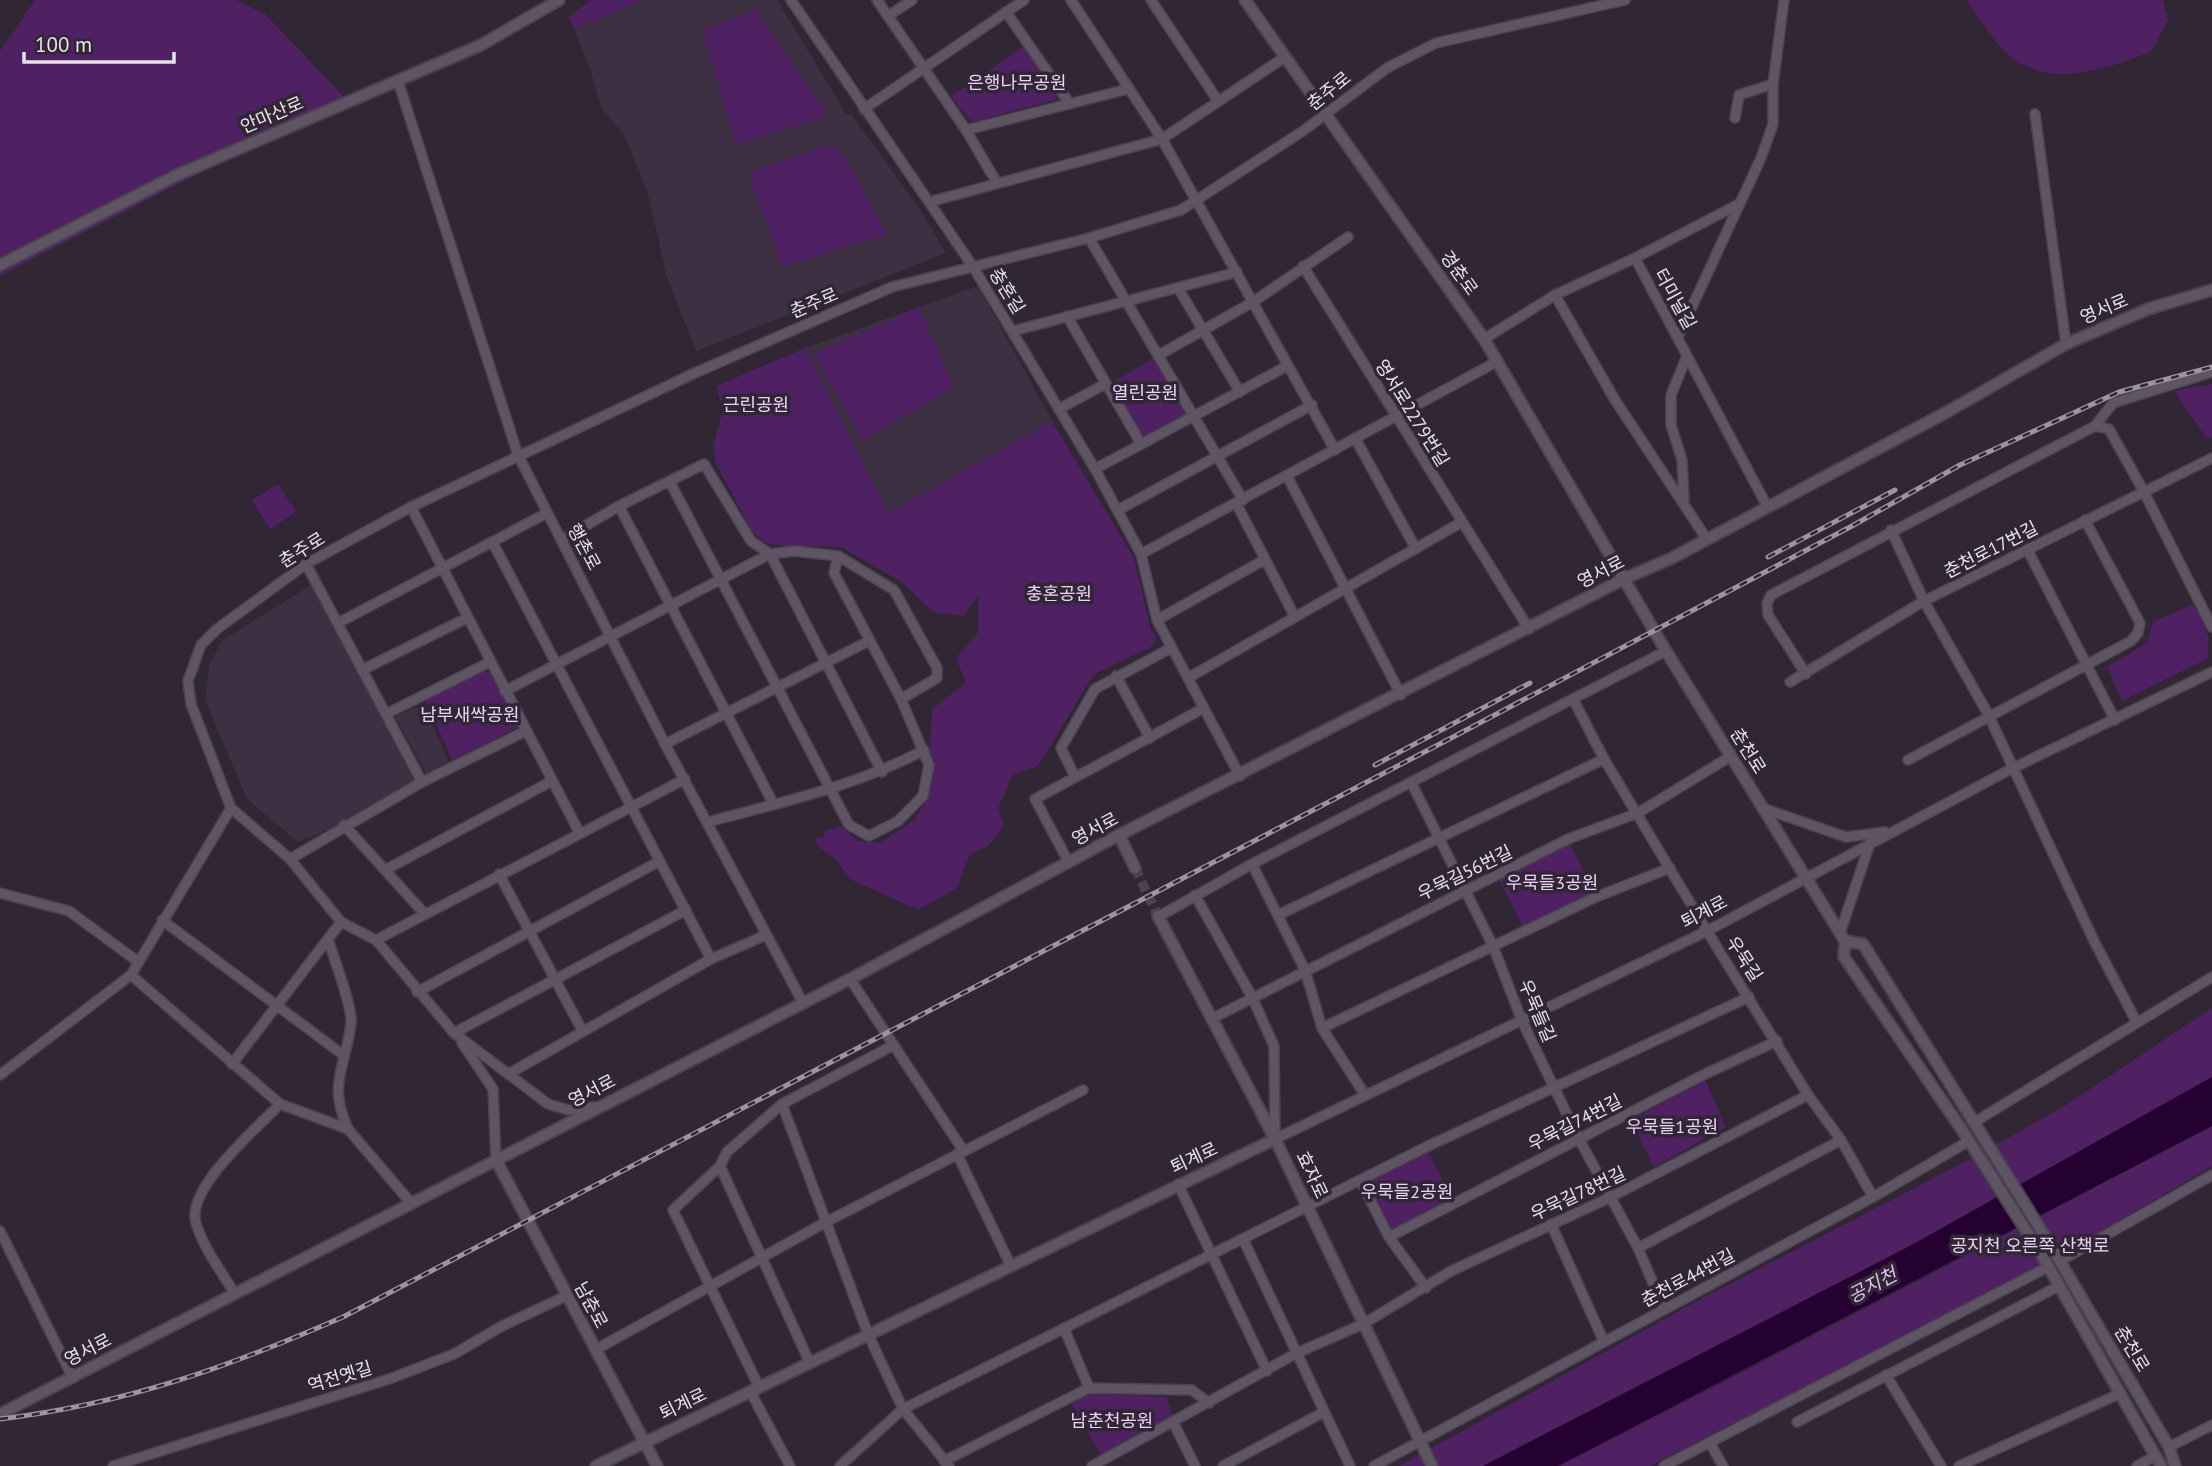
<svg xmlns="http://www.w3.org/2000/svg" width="2212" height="1466" font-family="'PT Sans','Noto Sans KR',sans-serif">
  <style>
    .built { fill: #3c3042 }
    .green { fill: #4f2162 }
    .water { fill: #240131 }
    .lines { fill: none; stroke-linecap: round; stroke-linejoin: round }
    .tertiary-tunnel { stroke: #4c424f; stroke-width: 10; stroke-dasharray: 10 5; stroke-linecap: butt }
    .minor-casing { stroke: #4a424e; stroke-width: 12 }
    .tertiary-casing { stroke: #4a424e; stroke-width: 14 }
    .minor { stroke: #5f5464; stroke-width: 9 }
    .tertiary { stroke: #5f5464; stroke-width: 10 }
    .rail-casing { stroke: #9c949f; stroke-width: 5 }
    .rail { stroke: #302634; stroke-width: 2.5; stroke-dasharray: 8; stroke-linecap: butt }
    .labels { text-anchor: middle; stroke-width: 7; stroke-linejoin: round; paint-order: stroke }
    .park-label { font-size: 18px; fill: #ecd2f9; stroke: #302634 }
    .street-label { font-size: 18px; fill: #e8e2eb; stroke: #302634 }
    .water-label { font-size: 19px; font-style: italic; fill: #e4bdf6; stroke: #302634 }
  </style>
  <rect width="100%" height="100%" fill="#302634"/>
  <g class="built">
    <polygon points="643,0 777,0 847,115 851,114 920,209 946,253 696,351 666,274 647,190 625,136 601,107 589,65 574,29"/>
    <polygon points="978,286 1052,421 888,514 805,348"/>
    <polygon points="311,585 414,780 332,828 298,842 247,799 205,700 209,664 223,640"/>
    <polygon points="423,704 449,762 426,773 395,717"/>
  </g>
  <g class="green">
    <polygon points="35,0 236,0 265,14 345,98 0,276 0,51"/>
    <polygon points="591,0 643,0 574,29 568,18"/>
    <path d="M 1966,0 L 2163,0 L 2168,20 L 2151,52 C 2107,68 2052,90 2010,56 C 1993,42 1980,17 1966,0 Z"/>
    <polygon points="756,10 825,110 825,117 736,145 702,30"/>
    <polygon points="1026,45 1058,99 972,122 951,96"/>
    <polygon points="828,145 840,150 888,234 782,267 748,173"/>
    <polygon points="919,307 954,388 862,440 814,354"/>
    <polygon points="805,348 888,513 1052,421 1134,558 1151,630 1156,637 1153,646 1094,674 1038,766 1013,775 998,808 1004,825 988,846 970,854 957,888 918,910 850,879 836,860 818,846 815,839 824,837 825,831 840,826 858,841 880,843 914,820 927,799 932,709 966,683 956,658 978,632 978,596 964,616 933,612 903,583 841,547 783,546 766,543 752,531 716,464 713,446 723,410 716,386"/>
    <polygon points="1154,358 1187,416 1144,440 1110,384"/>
    <polygon points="2212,384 2212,437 2207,439 2174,391"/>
    <polygon points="278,484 296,512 270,529 252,500"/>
    <path d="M 2193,604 C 2205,624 2212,636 2207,659 L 2122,701 L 2107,667 L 2147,643 L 2153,622 Z"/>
    <polygon points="483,671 491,673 518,727 453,762 424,697"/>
    <polygon points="1568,839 1596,897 1525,931 1497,875"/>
    <polygon points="2212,1008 2212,1077 2186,1092 1908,1247 1483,1466 1399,1466 1695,1302 1978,1155 2066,1105"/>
    <polygon points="1705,1080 1726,1127 1654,1167 1631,1120"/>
    <path d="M 2212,1126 L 2212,1166 L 2061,1255 L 1650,1466 L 1559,1466 C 1778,1356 1994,1240 2212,1126 Z"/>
    <polygon points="1426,1147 1454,1203 1389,1237 1360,1180"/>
    <polygon points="1087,1393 1166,1397 1174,1418 1102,1457 1071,1403"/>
  </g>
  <polygon class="water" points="2212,1077 2212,1126 1558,1466 1483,1466 1908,1247"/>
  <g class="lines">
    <polyline class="tertiary-tunnel" points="1135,868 1158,916"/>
    <g class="minor-casing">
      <g id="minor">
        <polyline points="791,0 972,265 1095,469 1141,554 1157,620 1240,776"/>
        <polyline points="877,0 966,130 997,183"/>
        <polyline points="1071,0 1162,139 1335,450"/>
        <polyline points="1151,0 1218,101"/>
        <polyline points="1006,12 1070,104"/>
        <polyline points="888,16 912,0"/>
        <polyline points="398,81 518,455 665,744 803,1003"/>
        <polyline points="864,109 1024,0"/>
        <polyline points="2035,114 2066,344"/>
        <polyline points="1735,118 1739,95 1773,84"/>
        <polyline points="966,130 1128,89"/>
        <polyline points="929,202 1162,139 1285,57"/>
        <polyline points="1089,238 1243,500"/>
        <polyline points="1635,258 1767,506"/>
        <polyline points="1303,266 1529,629"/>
        <polyline points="1178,288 1240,392"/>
        <polyline points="1555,295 1615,400 1706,538"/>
        <polyline points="1067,316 1141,444"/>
        <polyline points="1013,331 1237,272"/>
        <polyline points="1678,337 1761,158 1773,124 1773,84 1784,0"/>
        <polyline points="1484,339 1555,295 1635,258 1739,204"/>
        <polyline points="1159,355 1253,302 1348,237"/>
        <polyline points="1059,409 1105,384"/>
        <polyline points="2095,426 2113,403 2212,372"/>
        <polyline points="1355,438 1416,549"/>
        <polyline points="1095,469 1287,366"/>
        <polyline points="1287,476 1401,695"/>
        <polyline points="670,482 849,825 869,836 898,821 923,796 929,765 901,699 834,573 838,556"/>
        <polyline points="1684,499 1682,460 1671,425 1671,395 1687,356"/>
        <polyline points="1236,503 1295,617"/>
        <polyline points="619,506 774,805"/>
        <polyline points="411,507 579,832"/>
        <polyline points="1118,510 1312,405"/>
        <polyline points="1891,530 1924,601 1988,714 2094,941 2136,1021"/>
        <polyline points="563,539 619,506 704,464 751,541 770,554 794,551 838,556 894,590 937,668 937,678 901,699"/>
        <polyline points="493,543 711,959"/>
        <polyline points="2027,549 2115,720"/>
        <polyline points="770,554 882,772"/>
        <polyline points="1141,554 1498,361"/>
        <polyline points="306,564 422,782"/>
        <polyline points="1157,620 1264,560"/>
        <polyline points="338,623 547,513"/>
        <polyline points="362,670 467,618"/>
        <polyline points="1806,674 1768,615 1767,603 1771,595 2095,426 2109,429 2144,492 2212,627"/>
        <polyline points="1116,676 1150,738"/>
        <polyline points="1188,678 1462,522"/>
        <polyline points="1790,682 1924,601 2212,458"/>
        <polyline points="505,691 770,554"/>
        <polyline points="1573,699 1604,759 1707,931 1808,1095 1841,1140 1873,1197"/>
        <polyline points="386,714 490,662"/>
        <polyline points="665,744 869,641"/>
        <polyline points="1908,760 2131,641 2138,633 2140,623 2085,520"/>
        <polyline points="1075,777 1061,748 1095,689 1171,648"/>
        <polyline points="1412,784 1493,946 1522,1021 1579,1139 1638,1248 1664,1309"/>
        <polyline points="1762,808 1846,837 1885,832"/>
        <path d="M 708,822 C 782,802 856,786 924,750"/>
        <polyline points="344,825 424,913"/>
        <polyline points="290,859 422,782 526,731"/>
        <polyline points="1069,863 1035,799 1204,708"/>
        <polyline points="1252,864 1305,970 1322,1028 1365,1095"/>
        <polyline points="385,870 552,781"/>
        <polyline points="499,874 582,1030"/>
        <polyline points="0,893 69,911 137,961"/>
        <polyline points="1195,895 1252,997 1274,1046 1275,1139 1707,931 2011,769 2212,672"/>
        <polyline points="1278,915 1604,759"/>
        <polyline points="1158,917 1252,864 1666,651"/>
        <polyline points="162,920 342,1054"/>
        <polyline points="1840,933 1870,843"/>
        <path d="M 328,939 C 333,956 353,1008 351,1023 C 346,1067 327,1083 348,1129"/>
        <polyline points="376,940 685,779"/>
        <polyline points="131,975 280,1104 348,1129 411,1203"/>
        <polyline points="850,979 963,1150"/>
        <polyline points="417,992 658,862"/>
        <polyline points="1211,1019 1568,839 1638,813 1731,756"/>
        <polyline points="1322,1028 1596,897 1670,868"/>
        <polyline points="454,1033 686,910"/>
        <polyline points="462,1043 493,1089 496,1160"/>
        <polyline points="232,1064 341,922"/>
        <polyline points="510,1073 711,959 766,935"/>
        <polyline points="0,1075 131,975 231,808"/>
        <polyline points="782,1104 868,1334 903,1409 949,1466"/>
        <polyline points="594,1107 568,1110 548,1104 454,1033 376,940 341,922 290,859 231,808 191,704 188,681 201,645 217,629 306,564 411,507 697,372 892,287 1089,238 1181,210 1303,131 1387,68 1436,43 1625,0"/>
        <polyline points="1973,1123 2212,977"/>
        <polyline points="957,1154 1011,1266"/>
        <polyline points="720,1166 809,1361"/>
        <polyline points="1360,1180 1389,1237 1426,1288"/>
        <polyline points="1178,1184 1267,1371"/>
        <polyline points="1551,1224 1604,1342"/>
        <polyline points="0,1231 73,1378"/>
        <polyline points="1389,1237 1705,1074 1777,1041"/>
        <polyline points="1244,1241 1350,1466"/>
        <polyline points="1638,1248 1841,1140"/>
        <polyline points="2060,1261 2212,1175"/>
        <path d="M 235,1294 C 222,1272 203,1248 196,1223 C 185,1189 258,1127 280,1104"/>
        <polyline points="1064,1328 1089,1388"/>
        <polyline points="595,1350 826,1222 1083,1090"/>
        <polyline points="1886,1375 1941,1466"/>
        <polyline points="759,1387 673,1210 720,1166 727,1152 782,1104 892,1046"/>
        <polyline points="750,1391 790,1466"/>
        <polyline points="1173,1422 1195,1466"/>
        <polyline points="1797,1422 2059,1286"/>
        <polyline points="1710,1443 1723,1466"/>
        <polyline points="2169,1447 2212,1425"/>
        <polyline points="944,1461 1089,1388 1192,1390 1209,1403"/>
        <polyline points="113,1466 392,1378 454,1354 502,1326 566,1296"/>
        <polyline points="840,1466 903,1409 1426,1147 1749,997"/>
        <polyline points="1092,1466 1297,1353 1363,1324 1451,1271 1609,1198 1808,1095"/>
        <polyline points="1223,1466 1324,1412"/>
        <polyline points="1374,1466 1873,1197 1969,1141"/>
        <polyline points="1664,1466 2048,1267"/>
        <polyline points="1959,1466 2119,1394"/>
        <polyline points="2137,1466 2155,1456"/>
      </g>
    </g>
    <g class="tertiary-casing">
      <g id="tertiary">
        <polyline points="1245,0 1484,339 1666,651 1845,941 1844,957 1962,1130 2043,1257 2161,1466"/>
        <polyline points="0,265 177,175 481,45 559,0"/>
        <polyline points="1119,835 1135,868"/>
        <polyline points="1158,916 1275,1139 1432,1466"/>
        <polyline points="1845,941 1863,944 2054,1251 2169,1447 2175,1466"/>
        <polyline points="496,1160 657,1466"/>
        <polyline points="0,1414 850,979 1119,835 1626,578 1672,558 1947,412 2066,344 2148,309 2212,290"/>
        <polyline points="596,1466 1275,1139"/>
      </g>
    </g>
    <use href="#minor" class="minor"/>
    <use href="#tertiary" class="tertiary"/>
    <g class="rail-casing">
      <g id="rail">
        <polyline points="1768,557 1895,490"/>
        <polyline points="1375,765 1530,683"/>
        <path d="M 0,1419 C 126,1404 228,1367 343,1317 L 1455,736 L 1852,526 L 1960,465 L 2119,392 L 2212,367"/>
      </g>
    </g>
    <use href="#rail" class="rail"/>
  </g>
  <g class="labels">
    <g class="park-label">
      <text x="1017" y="89">은행나무공원</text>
      <text x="1145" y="399">열린공원</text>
      <text x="756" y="411">근린공원</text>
      <text x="1059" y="600">충혼공원</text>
      <text x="470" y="721">남부새싹공원</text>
      <text x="1552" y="889">우묵들3공원</text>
      <text x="1672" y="1133">우묵들1공원</text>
      <text x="1407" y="1198">우묵들2공원</text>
      <text x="2030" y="1252">공지천 오른쪽 산책로</text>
      <text x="1112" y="1427">남춘천공원</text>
    </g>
    <g class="street-label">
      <text transform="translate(1329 91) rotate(-39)" y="6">춘주로</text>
      <text transform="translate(272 115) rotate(-23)" y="6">안마산로</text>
      <text transform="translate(1459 273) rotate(54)" y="6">경춘로</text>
      <text transform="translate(1007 291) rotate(58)" y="6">충혼길</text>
      <text transform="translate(1675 299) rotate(61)" y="6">터미널길</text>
      <text transform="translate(814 303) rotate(-23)" y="6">춘주로</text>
      <text transform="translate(2104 309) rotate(-23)" y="6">영서로</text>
      <text transform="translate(1412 413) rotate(58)" y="6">영서로2279번길</text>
      <text transform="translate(584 547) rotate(62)" y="6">행촌로</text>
      <text transform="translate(302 550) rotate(-32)" y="6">춘주로</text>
      <text transform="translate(1991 550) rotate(-27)" y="6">춘천로17번길</text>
      <text transform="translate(1601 572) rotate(-27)" y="6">영서로</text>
      <text transform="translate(1748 751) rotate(58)" y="6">춘천로</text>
      <text transform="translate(1095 829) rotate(-28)" y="6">영서로</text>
      <text transform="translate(1465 873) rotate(-26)" y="6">우묵길56번길</text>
      <text transform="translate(1704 912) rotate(-28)" y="6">퇴계로</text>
      <text transform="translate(1744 959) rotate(57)" y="6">우묵길</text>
      <text transform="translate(1537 1011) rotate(67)" y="6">우묵들길</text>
      <text transform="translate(592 1091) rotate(-27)" y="6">영서로</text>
      <text transform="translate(1575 1123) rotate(-27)" y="6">우묵길74번길</text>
      <text transform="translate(1194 1158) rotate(-25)" y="6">퇴계로</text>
      <text transform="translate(1312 1175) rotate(65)" y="6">효자로</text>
      <text transform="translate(1578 1194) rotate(-25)" y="6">우묵길78번길</text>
      <text transform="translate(1688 1278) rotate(-28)" y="6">춘천로44번길</text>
      <text transform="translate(591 1305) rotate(62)" y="6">남춘로</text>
      <text transform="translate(2132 1349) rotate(59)" y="6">춘천로</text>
      <text transform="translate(88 1350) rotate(-27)" y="6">영서로</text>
      <text transform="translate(340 1377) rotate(-17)" y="6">역전옛길</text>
      <text transform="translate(683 1404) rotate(-26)" y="6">퇴계로</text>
    </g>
    <g class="water-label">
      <text transform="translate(1872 1285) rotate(-28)" y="7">공지천</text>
    </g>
  </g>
  <path d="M24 52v10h150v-10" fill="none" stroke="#e8e2eb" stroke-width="3.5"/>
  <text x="35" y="52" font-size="21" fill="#e8e2eb" stroke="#302634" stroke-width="5" paint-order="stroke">100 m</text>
</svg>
